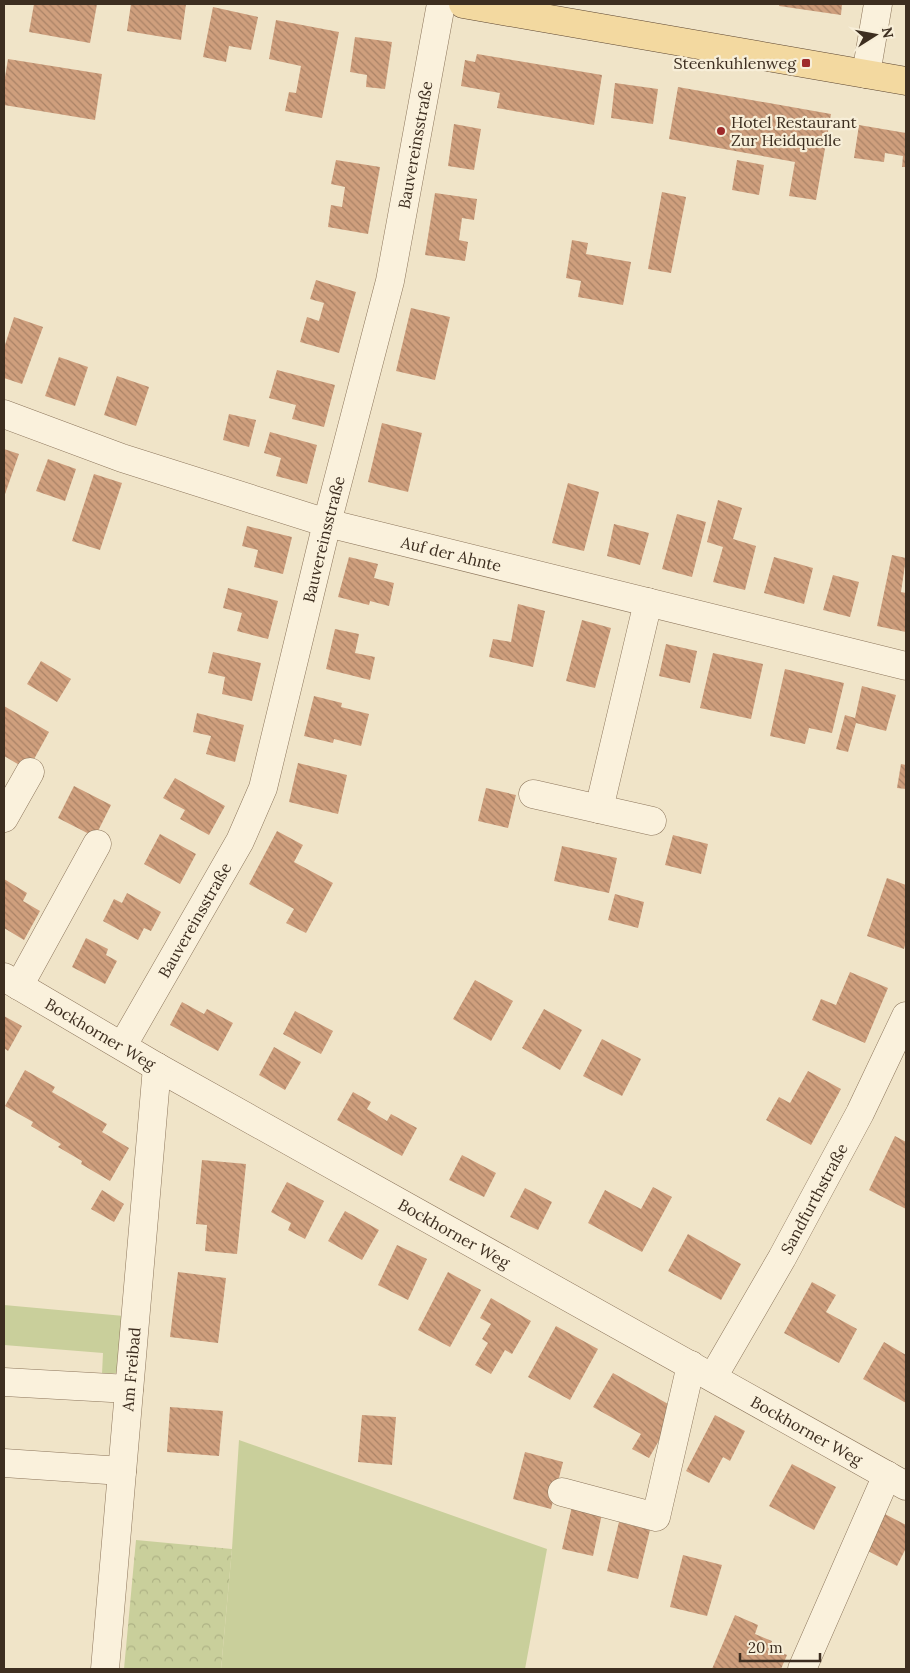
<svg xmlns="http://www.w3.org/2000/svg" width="910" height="1673" font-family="Lora,serif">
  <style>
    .grass { fill: #c9cf9b }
    .forest { fill: url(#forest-crowns) }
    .building { fill: url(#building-back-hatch) }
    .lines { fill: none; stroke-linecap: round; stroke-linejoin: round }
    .minor-casing { stroke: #8d765c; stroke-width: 29 }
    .major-casing { stroke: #5b4430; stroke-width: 29 }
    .minor { stroke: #faf1dc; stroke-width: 28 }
    .major { stroke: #f3d9a0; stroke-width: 28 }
    .poi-dot { fill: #9e2a2b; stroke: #f7eed8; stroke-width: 2 }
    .labels { text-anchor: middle; stroke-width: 4.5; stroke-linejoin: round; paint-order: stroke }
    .poi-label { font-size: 16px; fill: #3d2e20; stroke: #f7eed8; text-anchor: end }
    .street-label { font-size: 16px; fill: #3d2e20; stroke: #f7eed8 }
  </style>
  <defs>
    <pattern id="forest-crowns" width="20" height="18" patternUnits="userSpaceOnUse" patternTransform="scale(1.25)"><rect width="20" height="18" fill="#c9cf9b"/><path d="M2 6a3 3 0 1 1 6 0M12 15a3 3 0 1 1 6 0" fill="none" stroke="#aeb285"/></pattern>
    <pattern id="building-back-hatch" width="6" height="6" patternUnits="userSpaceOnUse" patternTransform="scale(1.25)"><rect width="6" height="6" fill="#cf9f7d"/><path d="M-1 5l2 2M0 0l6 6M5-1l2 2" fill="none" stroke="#a98266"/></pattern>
  </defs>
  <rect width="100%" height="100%" fill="#f0e4c8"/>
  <g class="grass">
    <polygon points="4,1305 124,1316 119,1373 102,1374 103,1353 4,1345"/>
    <polygon points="239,1440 547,1549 525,1669 221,1669 232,1549"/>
  </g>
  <polygon class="forest" points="136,1540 232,1549 221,1669 124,1669"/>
  <g class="building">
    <polygon points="34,4 97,4 90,43 29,32"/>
    <polygon points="131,4 186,4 181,40 127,31"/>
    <polygon points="780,4 842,4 841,15 779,6"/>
    <polygon points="213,7 258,17 251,50 229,46 226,62 203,57"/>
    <polygon points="276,20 339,32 322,118 285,111 289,92 296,93 301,66 269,59"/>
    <polygon points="355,37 392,42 385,89 366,87 367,75 350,72"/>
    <polygon points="477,54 602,75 594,125 497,108 500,93 461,86 465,60 475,62"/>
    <polygon points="8,59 102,74 95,120 4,105 4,83"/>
    <polygon points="615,83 658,89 653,124 611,118"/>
    <polygon points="678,87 831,114 816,200 789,196 795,162 669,139"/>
    <polygon points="454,124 481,129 474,170 448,166"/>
    <polygon points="859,125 906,133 906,167 902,167 903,156 885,153 884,162 854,158"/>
    <polygon points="336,160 380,167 368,234 328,227 331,205 342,207 345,187 331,184"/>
    <polygon points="737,160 764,165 759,195 732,190"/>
    <polygon points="662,192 686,197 671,273 648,269"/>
    <polygon points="435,193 477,199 474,220 462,218 459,240 468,242 465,261 425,255"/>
    <polygon points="572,240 588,243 586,254 631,262 623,305 578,297 581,281 566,278"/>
    <polygon points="316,280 356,292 339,353 300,342 307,317 319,321 324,303 310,299"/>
    <polygon points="411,308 450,317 435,380 396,371"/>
    <polygon points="14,317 43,327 22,384 4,378 4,348"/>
    <polygon points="59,357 88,367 75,406 45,396"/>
    <polygon points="277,370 335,385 324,427 292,419 296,405 269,398"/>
    <polygon points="117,376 149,387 136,426 104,415"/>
    <polygon points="229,414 256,420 249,447 223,440"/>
    <polygon points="382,423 422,433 408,492 368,482"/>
    <polygon points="270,432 317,445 307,484 276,476 281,458 264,453"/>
    <polygon points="4,449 19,454 4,497"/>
    <polygon points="48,459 76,469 65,501 36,491"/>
    <polygon points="94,474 122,483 100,550 72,541"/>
    <polygon points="568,483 599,492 584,551 552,543"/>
    <polygon points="718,500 742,508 733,539 756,546 745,590 713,582 723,547 707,542"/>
    <polygon points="677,514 706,522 692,577 662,569"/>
    <polygon points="614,524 649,533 640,565 607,556"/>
    <polygon points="247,526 292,537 283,574 254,567 258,550 242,546"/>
    <polygon points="892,555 906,558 901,592 906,593 906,632 877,626"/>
    <polygon points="349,557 378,564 374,578 394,583 389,606 370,601 369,605 338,597"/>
    <polygon points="774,557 813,568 804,604 764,593"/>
    <polygon points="833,575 859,582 850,617 823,610"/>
    <polygon points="228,588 278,601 268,639 237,631 242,613 223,608"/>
    <polygon points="518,604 545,611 533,667 489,657 493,639 511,642"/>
    <polygon points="582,620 611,628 595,688 566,681"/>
    <polygon points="335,629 359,634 355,653 375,657 370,680 326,669"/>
    <polygon points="666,644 697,651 690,683 659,676"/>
    <polygon points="213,652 261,663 252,701 222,694 225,677 208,673"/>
    <polygon points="713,653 763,664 751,719 700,708"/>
    <polygon points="41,661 71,679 57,702 27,684"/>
    <polygon points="785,669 844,683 832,733 809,728 805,744 770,736"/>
    <polygon points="862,686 896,695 886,731 856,723 848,752 836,749 845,715 855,718"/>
    <polygon points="314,696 342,703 341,707 369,714 361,746 334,739 333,743 304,736"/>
    <polygon points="4,706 49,732 28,770 4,756"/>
    <polygon points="197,713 244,725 235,762 206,754 211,736 193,732"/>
    <polygon points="298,763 347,775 338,814 289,802"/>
    <polygon points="901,764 906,765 906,789 897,788"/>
    <polygon points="175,778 225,806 209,835 180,819 185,810 163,798"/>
    <polygon points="74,786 111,805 95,837 58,818"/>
    <polygon points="486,788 516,795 508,828 478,821"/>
    <polygon points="277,831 303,845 294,862 333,883 306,933 286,923 294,909 249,884"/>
    <polygon points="160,834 196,854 180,884 144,864"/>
    <polygon points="673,835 708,844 701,874 665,865"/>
    <polygon points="562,846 617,858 609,893 554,881"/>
    <polygon points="887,878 906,885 906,941 904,949 867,936"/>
    <polygon points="4,879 27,893 23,901 40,911 24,940 4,928"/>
    <polygon points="127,893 161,912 151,931 144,928 138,940 103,921 114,899 122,903"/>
    <polygon points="615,894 644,902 638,928 608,920"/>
    <polygon points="86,938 108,949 106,955 117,961 105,984 72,967"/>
    <polygon points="850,972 888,988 865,1043 812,1020 821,999 836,1005"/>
    <polygon points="475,980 513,1001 491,1041 453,1019"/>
    <polygon points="182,1002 204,1014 207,1009 233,1023 218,1051 170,1025"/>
    <polygon points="544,1009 582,1030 560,1070 522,1048"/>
    <polygon points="295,1011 333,1031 321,1054 283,1034"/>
    <polygon points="4,1016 22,1026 8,1051 4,1048"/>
    <polygon points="602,1039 641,1059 622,1096 583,1076"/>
    <polygon points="274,1047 301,1062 285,1090 259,1075"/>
    <polygon points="25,1070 55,1087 52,1092 107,1124 102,1132 129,1148 110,1181 81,1164 82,1161 58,1147 61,1144 31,1126 33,1122 5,1106"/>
    <polygon points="808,1071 841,1089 811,1145 766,1120 779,1097 790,1103"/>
    <polygon points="353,1092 371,1102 367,1109 387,1121 391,1114 417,1128 402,1156 337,1120"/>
    <polygon points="895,1136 906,1142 906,1209 869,1190"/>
    <polygon points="462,1155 496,1173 484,1197 449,1180"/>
    <polygon points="202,1160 246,1164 237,1254 205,1251 207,1225 196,1224"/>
    <polygon points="287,1182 324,1201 305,1239 288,1230 291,1223 271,1212"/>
    <polygon points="653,1187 672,1197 642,1252 588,1223 605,1190 641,1209"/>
    <polygon points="525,1188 552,1202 538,1230 510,1217"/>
    <polygon points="102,1190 124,1204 114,1222 91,1209"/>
    <polygon points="345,1211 379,1230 362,1260 328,1241"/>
    <polygon points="688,1234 741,1264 721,1300 668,1271"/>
    <polygon points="397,1245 427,1259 408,1300 378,1285"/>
    <polygon points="178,1272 226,1278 218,1343 170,1337"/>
    <polygon points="448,1272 481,1290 450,1347 418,1330"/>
    <polygon points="812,1282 836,1295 826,1312 857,1329 839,1363 784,1333"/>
    <polygon points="491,1298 531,1321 512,1354 505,1350 491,1374 475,1365 488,1343 482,1339 491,1324 480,1318"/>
    <polygon points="556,1326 598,1349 570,1400 528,1377"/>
    <polygon points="884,1342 906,1355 906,1403 863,1379"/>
    <polygon points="613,1373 677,1409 649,1458 632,1449 641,1434 593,1407"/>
    <polygon points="170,1407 223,1411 219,1456 167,1452"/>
    <polygon points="362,1415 396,1417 392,1465 358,1462"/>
    <polygon points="715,1415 745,1431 730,1461 723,1457 709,1483 686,1471"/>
    <polygon points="525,1452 563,1462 551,1509 513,1499"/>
    <polygon points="792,1464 836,1487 814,1530 769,1506"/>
    <polygon points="573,1502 603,1509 593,1556 562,1549"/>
    <polygon points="881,1512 906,1525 906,1548 897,1566 862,1548"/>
    <polygon points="619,1522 650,1530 638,1579 607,1571"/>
    <polygon points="683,1555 722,1565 707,1616 670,1607"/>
    <polygon points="735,1615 758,1625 755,1634 772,1641 769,1647 787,1655 781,1669 712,1669"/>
  </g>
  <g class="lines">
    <g class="minor-casing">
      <g id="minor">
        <polyline points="866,74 878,4"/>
        <path id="s1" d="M 4,414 L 122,458 L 327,523 L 906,666"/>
        <polyline points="533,794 599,809 648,602"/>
        <polyline points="599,809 652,821"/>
        <polyline points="4,818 30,772"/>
        <path id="s2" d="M 4,977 L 157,1067 L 906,1486"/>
        <polyline points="19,986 97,844"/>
        <path id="s3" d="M 123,1045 L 240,841 L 263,788 L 327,523 L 390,281 L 441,4"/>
        <path id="s4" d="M 713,1377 L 782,1258 L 860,1113 L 906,1016"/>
        <polyline points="4,1382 129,1389"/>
        <polyline points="4,1463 122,1471"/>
        <polyline points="562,1492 656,1517 691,1365"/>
        <path id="s5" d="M 105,1669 L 157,1067"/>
        <polyline points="802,1669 887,1475"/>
      </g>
    </g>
    <g class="major-casing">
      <polyline id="major" points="463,4 906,81"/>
    </g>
    <use href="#minor" class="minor"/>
    <use href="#major" class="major"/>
  </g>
  <g class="poi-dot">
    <rect x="801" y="58" width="10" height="10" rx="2.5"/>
    <circle cx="721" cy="131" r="5"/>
  </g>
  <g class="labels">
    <g class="poi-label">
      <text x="796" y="69">Steenkuhlenweg</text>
      <text x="731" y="128" text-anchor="start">Hotel Restaurant<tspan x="731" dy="18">Zur Heidquelle</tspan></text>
    </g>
    <g class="street-label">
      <text dy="6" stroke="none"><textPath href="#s3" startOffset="954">Bauvereinsstraße</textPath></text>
      <text dy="6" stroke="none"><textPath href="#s3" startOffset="549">Bauvereinsstraße</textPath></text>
      <text dy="6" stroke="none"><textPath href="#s1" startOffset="469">Auf der Ahnte</textPath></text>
      <text dy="6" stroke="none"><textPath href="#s3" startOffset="144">Bauvereinsstraße</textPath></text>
      <text dy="6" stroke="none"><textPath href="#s2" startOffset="112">Bockhorner Weg</textPath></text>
      <text dy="6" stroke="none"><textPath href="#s4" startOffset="205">Sandfurthstraße</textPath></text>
      <text dy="6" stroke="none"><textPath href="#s2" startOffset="518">Bockhorner Weg</textPath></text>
      <text dy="6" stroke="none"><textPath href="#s5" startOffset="301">Am Freibad</textPath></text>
      <text dy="6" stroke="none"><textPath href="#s2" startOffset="922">Bockhorner Weg</textPath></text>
    </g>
  </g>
  <rect width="910" height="1673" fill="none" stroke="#3d2e20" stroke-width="10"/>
  <g transform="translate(875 35) rotate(79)" stroke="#f7eed8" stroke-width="4" paint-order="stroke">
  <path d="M0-4L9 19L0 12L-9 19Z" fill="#3d2e20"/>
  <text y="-8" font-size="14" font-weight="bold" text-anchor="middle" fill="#3d2e20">N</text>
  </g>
  <path d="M740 1653v8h80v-8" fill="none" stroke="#3d2e20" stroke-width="2.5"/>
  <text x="748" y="1653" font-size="15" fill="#3d2e20" stroke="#f7eed8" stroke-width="4" paint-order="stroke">20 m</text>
</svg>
